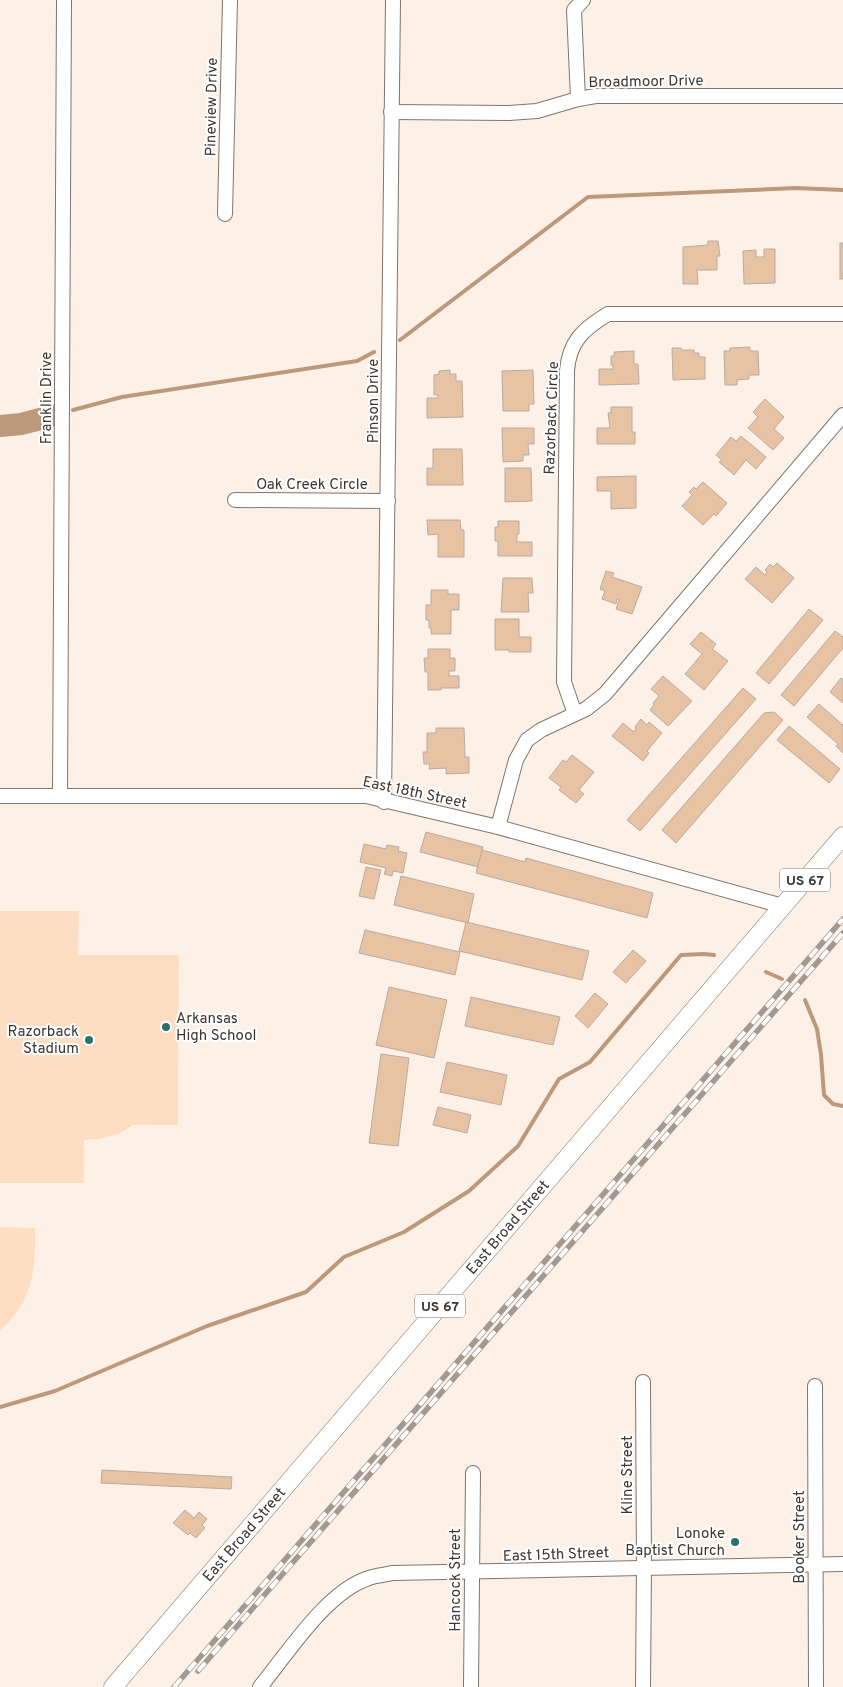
<svg xmlns="http://www.w3.org/2000/svg" width="843" height="1687" font-family="Overpass,sans-serif">
  <style>
    .green { fill: #fddec3 }
    .lines { fill: none; stroke-linecap: round; stroke-linejoin: round }
    .stream { stroke: #bc997a; stroke-width: 4 }
    .river { stroke: #bc997a; stroke-width: 22 }
    .building { fill: #e8c3a3; stroke: #b7aba2 }
    .minor-casing { stroke: #80756c; stroke-width: 16 }
    .major-casing { stroke: #80756c; stroke-width: 19 }
    .minor { stroke: #fff; stroke-width: 14 }
    .major { stroke: #fff; stroke-width: 18 }
    .rail-casing { stroke: #a29a92; stroke-width: 5.5 }
    .rail { stroke: #fff; stroke-width: 4; stroke-dasharray: 11; stroke-linecap: butt }
    .poi-dot { fill: #28726c; stroke: #fff; stroke-width: 2 }
    .labels { text-anchor: middle; stroke-width: 4; stroke-linejoin: round; paint-order: stroke }
    .shield { fill: #fff; stroke: #767370; stroke-width: 1 }
    .shield-label { font-size: 14px; font-weight: bold; fill: #3c3733 }
    .street-label { font-size: 15px; fill: #3c3733; stroke: #fff }
    .poi-label { font-size: 15px; fill: #3c3733; stroke: #fff; text-anchor: end }
  </style>
  <rect width="100%" height="100%" fill="#fdf1e7"/>
  <g class="green">
    <polygon points="0,911 79,911 78,955 179,955 178,1125 133,1125 121,1133 100,1139 84,1140 84,1183 0,1183"/>
    <path d="M 0,1227 L 35,1228 C 36,1268 33,1302 0,1330 Z"/>
  </g>
  <g class="lines">
    <g class="stream">
      <polyline points="400,340 588,197 796,188 843,190"/>
      <polyline points="73,410 122,397 357,361 374,352"/>
      <polyline points="766,972 782,979"/>
      <polyline points="805,1000 817,1029 821,1055 824,1095 833,1104 843,1106"/>
      <polyline points="0,1407 55,1391 207,1326 306,1292 344,1257 404,1232 469,1191 518,1146 559,1079 590,1062 681,955 704,954 714,955"/>
    </g>
    <polyline class="river" points="0,426 21,424 52,416"/>
  </g>
  <g class="building">
    <polygon points="708,241 718,241 720,256 717,256 717,270 697,270 698,284 683,284 683,247 708,245"/>
    <rect x="840" y="243" width="3" height="36"/>
    <polygon points="764,249 775,249 775,283 744,284 743,251 756,250 756,257 764,257"/>
    <polygon points="750,347 750,351 758,351 759,375 749,375 749,379 737,380 737,385 725,385 724,351 730,351 730,348"/>
    <polygon points="672,348 681,348 681,350 694,350 694,353 699,353 699,357 705,357 705,379 673,380"/>
    <polygon points="634,351 634,364 638,364 639,384 599,385 599,369 613,369 613,365 611,365 611,356 614,356 614,352"/>
    <polygon points="450,370 450,374 456,374 456,381 462,381 463,417 427,418 427,398 438,398 438,395 434,395 434,375 439,374 439,371"/>
    <polygon points="533,370 534,404 529,404 529,411 503,411 502,371"/>
    <polygon points="765,399 784,417 774,429 784,438 773,450 748,428 758,417 753,412"/>
    <polygon points="611,407 632,407 632,432 635,432 635,444 597,444 597,428 610,428 608,413 611,413"/>
    <polygon points="502,428 534,428 534,444 528,444 529,455 523,455 523,461 503,462"/>
    <polygon points="741,436 766,457 756,469 746,460 734,475 719,462 722,460 716,455 731,437 736,441"/>
    <polygon points="433,449 462,449 463,485 427,485 427,468 433,468"/>
    <polygon points="505,468 531,468 532,501 505,502"/>
    <polygon points="636,476 636,508 611,509 611,491 597,491 597,477"/>
    <polygon points="703,482 727,503 716,516 714,514 703,525 682,506 692,495 689,492 694,487 696,489"/>
    <polygon points="427,520 460,520 461,530 464,530 464,557 438,557 438,534 428,535"/>
    <polygon points="498,521 519,521 519,534 517,534 517,542 532,542 532,556 498,556 498,541 495,541 495,527 498,527"/>
    <polygon points="777,563 794,578 772,603 745,579 756,567 765,575 767,572 765,570 770,564 773,567"/>
    <polygon points="606,571 614,573 612,577 642,587 632,614 616,609 619,600 617,599 616,604 602,599 605,591 600,589"/>
    <polygon points="503,578 532,578 533,593 528,593 529,612 501,612"/>
    <polygon points="431,590 448,590 448,594 459,594 459,610 451,610 451,634 431,634 431,628 429,628 429,620 426,620 426,605 431,605"/>
    <polygon points="809,609 823,620 769,684 756,673"/>
    <polygon points="495,619 519,619 519,637 531,637 531,652 509,652 509,650 495,650"/>
    <polygon points="835,631 843,637 843,648 794,706 781,695"/>
    <polygon points="701,632 716,644 712,649 728,661 704,690 685,674 702,654 690,644"/>
    <polygon points="428,649 450,649 450,658 455,658 455,671 449,671 449,676 459,676 459,688 441,688 441,690 428,690 428,672 425,672 424,658 428,658"/>
    <polygon points="663,676 692,701 668,726 650,710 654,705 653,703 659,696 651,689"/>
    <polygon points="841,678 843,680 843,703 830,692"/>
    <polygon points="743,688 756,699 640,831 627,820"/>
    <polygon points="819,704 843,725 843,753 836,746 838,744 807,717"/>
    <polygon points="774,712 783,720 676,843 662,830 764,713"/>
    <polygon points="641,719 647,725 649,722 662,733 647,751 649,753 643,761 612,736 623,723 634,732 636,728 635,727"/>
    <polygon points="789,726 840,769 829,783 777,740"/>
    <polygon points="436,728 464,728 465,757 469,757 469,773 446,774 446,768 429,769 430,764 424,764 423,752 427,752 427,733 436,733"/>
    <polygon points="572,755 594,772 579,790 584,794 576,803 559,790 561,787 549,778 563,760 566,762"/>
    <polygon points="426,832 483,847 478,867 420,852"/>
    <polygon points="364,844 386,849 387,845 399,847 398,851 407,853 403,873 393,871 392,876 384,874 386,868 360,862"/>
    <polygon points="482,850 525,862 526,858 653,893 647,918 476,873"/>
    <polygon points="366,867 381,870 374,899 359,896"/>
    <polygon points="401,876 474,894 468,923 394,905"/>
    <polygon points="466,922 589,951 582,980 459,951"/>
    <polygon points="365,930 460,952 455,975 359,953"/>
    <polygon points="633,950 646,961 626,983 613,972"/>
    <polygon points="389,987 447,1000 434,1058 376,1045"/>
    <polygon points="595,993 608,1004 588,1028 575,1016"/>
    <polygon points="471,997 560,1017 553,1045 465,1026"/>
    <polygon points="381,1054 409,1058 398,1146 369,1143"/>
    <polygon points="447,1062 507,1075 501,1105 440,1092"/>
    <polygon points="438,1107 471,1115 467,1133 433,1125"/>
    <polygon points="102,1470 232,1477 231,1489 101,1483"/>
    <polygon points="185,1510 194,1518 199,1512 207,1519 202,1525 205,1528 196,1538 190,1533 188,1535 173,1523"/>
  </g>
  <g class="lines">
    <g class="minor-casing">
      <g id="minor">
        <polyline points="578,99 574,10 583,0"/>
        <polyline points="391,112 509,113 537,111 578,99 596,96 843,96"/>
        <polyline points="225,214 230,0"/>
        <polyline points="235,500 388,501"/>
        <path d="M 575,714 L 564,682 L 567,371 C 569,342 583,329 608,314 L 843,314"/>
        <polyline points="60,795 64,0"/>
        <polyline points="0,796 366,796 498,827 783,906"/>
        <polyline points="384,802 393,0"/>
        <polyline points="498,827 516,760 527,740 541,730 586,709 605,694 843,415"/>
        <polyline points="815,1386 816,1687"/>
        <path d="M 260,1687 C 288,1653 327,1591 369,1578 C 377,1575 385,1575 392,1573 L 843,1564"/>
        <polyline points="471,1687 473,1473"/>
        <polyline points="643,1687 644,1567 643,1382"/>
      </g>
    </g>
    <g class="major-casing">
      <g id="major">
        <path id="s1" d="M 113,1687 L 843,836"/>
      </g>
    </g>
    <use href="#minor" class="minor"/>
    <use href="#major" class="major"/>
    <g class="rail-casing">
      <g id="rail">
        <polyline points="198,1671 843,933"/>
        <polyline points="174,1687 843,919"/>
      </g>
    </g>
    <use href="#rail" class="rail"/>
  </g>
  <g class="poi-dot">
    <circle cx="166" cy="1027" r="5"/>
    <circle cx="89" cy="1040" r="5"/>
    <circle cx="735" cy="1542" r="5"/>
  </g>
  <g class="labels">
    <g class="shield">
      <rect x="780" y="868.5" width="50" height="23" rx="4"/>
      <rect x="415" y="1294.5" width="50" height="23" rx="4"/>
    </g>
    <g class="shield-label">
      <text x="805" y="885">US 67</text>
      <text x="440" y="1311">US 67</text>
    </g>
    <g class="street-label">
      <text transform="translate(646 81) rotate(-1)" y="5">Broadmoor Drive</text>
      <text transform="translate(211 107) rotate(-89)" y="5">Pineview Drive</text>
      <text transform="translate(46 398) rotate(-90)" y="5">Franklin Drive</text>
      <text transform="translate(373 401) rotate(-90)" y="5">Pinson Drive</text>
      <text transform="translate(551 418) rotate(-88)" y="5">Razorback Circle</text>
      <text x="312" y="489">Oak Creek Circle</text>
      <text transform="translate(415 792) rotate(12)" y="5">East 18th Street</text>
      <text dy="5" stroke="none"><textPath href="#s1" startOffset="606">East Broad Street</textPath></text>
      <text transform="translate(627 1475) rotate(-90)" y="5">Kline Street</text>
      <text dy="5" stroke="none"><textPath href="#s1" startOffset="201">East Broad Street</textPath></text>
      <text transform="translate(799 1537) rotate(-90)" y="5">Booker Street</text>
      <text transform="translate(556 1554) rotate(-2)" y="5">East 15th Street</text>
      <text transform="translate(455 1580) rotate(-90)" y="5">Hancock Street</text>
    </g>
    <g class="poi-label">
      <text x="176" y="1023" text-anchor="start">Arkansas<tspan x="176" dy="17">High School</tspan></text>
      <text x="79" y="1036">Razorback<tspan x="79" dy="17">Stadium</tspan></text>
      <text x="725" y="1538">Lonoke<tspan x="725" dy="17">Baptist Church</tspan></text>
    </g>
  </g>
</svg>
